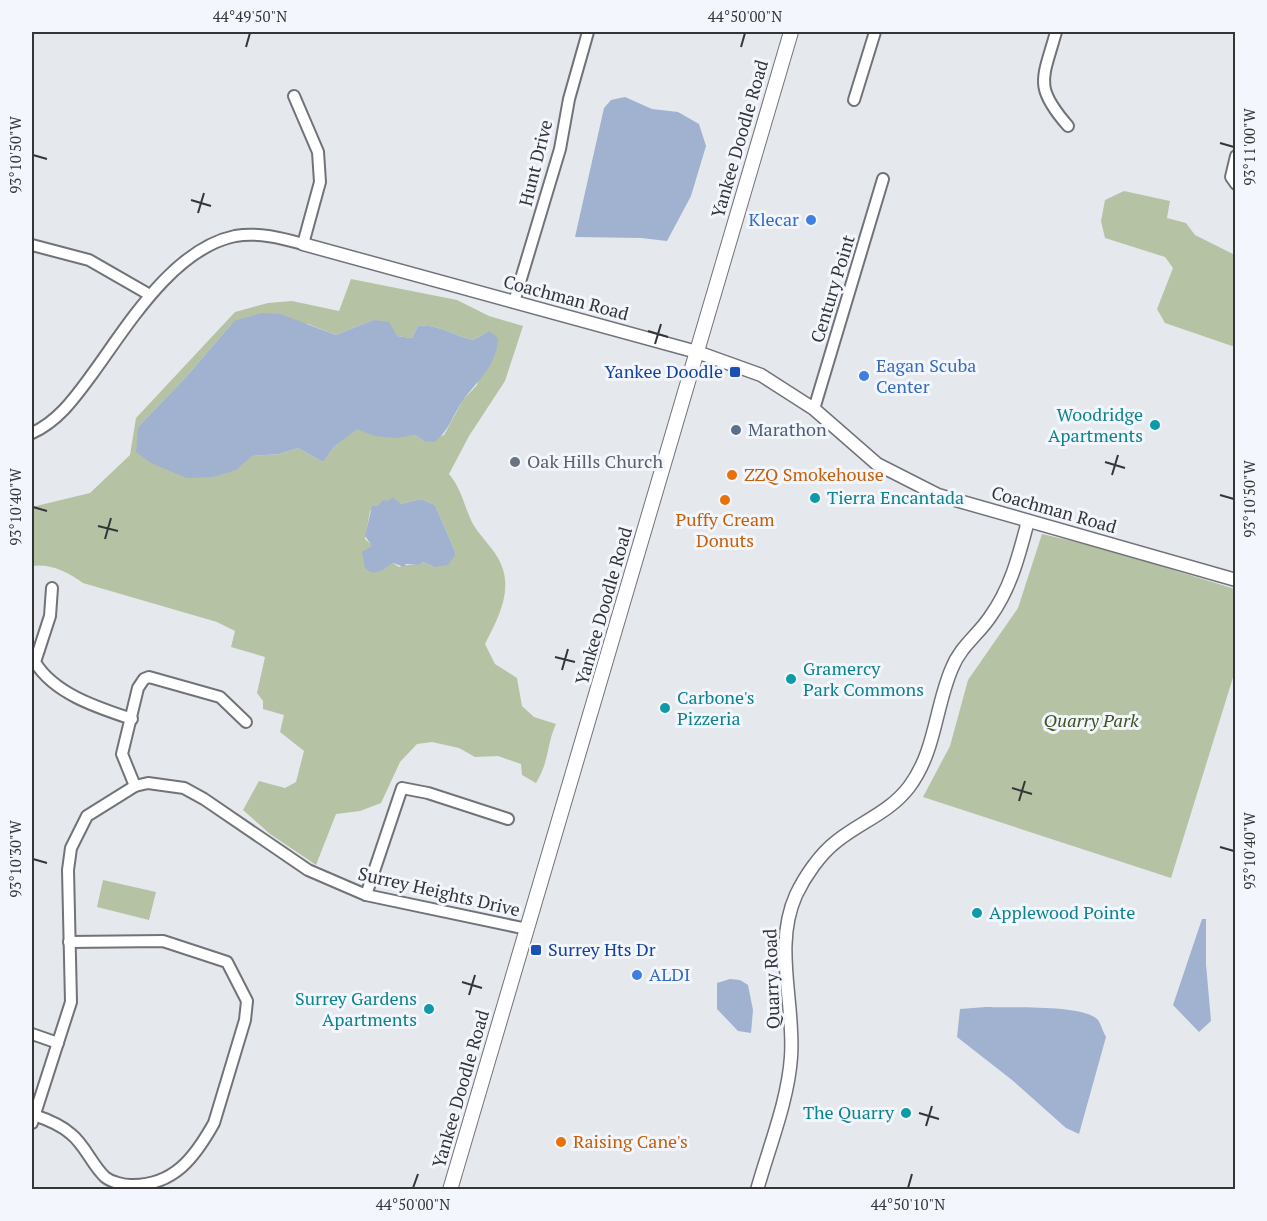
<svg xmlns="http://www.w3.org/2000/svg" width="1267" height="1221" font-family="'PT Serif',serif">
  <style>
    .green { fill: #b5c2a4; fill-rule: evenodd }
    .water { fill: #a0b2d0 }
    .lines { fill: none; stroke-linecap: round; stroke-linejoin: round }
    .minor-casing { stroke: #717379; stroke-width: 14 }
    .tertiary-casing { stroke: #717379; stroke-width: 15 }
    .secondary-casing { stroke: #717379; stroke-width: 16 }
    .minor { stroke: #fff; stroke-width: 10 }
    .tertiary { stroke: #fff; stroke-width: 12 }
    .secondary { stroke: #fff; stroke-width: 14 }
    .ticks { fill: none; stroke: #343537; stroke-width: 2 }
    .shop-dot { fill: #3f7fe0; stroke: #f3f6fc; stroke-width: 2 }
    .transit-dot { fill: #1a4fb4; stroke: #f3f6fc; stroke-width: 2 }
    .culture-dot { fill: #0f9aa8; stroke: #f3f6fc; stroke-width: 2 }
    .service-dot { fill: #5c6f8a; stroke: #f3f6fc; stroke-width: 2 }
    .worship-dot { fill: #6b7280; stroke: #f3f6fc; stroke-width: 2 }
    .food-dot { fill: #e8710a; stroke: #f3f6fc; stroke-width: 2 }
    .labels { text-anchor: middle; stroke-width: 6; stroke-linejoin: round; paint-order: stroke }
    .street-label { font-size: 18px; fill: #343537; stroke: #f3f6fc }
    .shop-label { font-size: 18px; fill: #366cbe; stroke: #f3f6fc; text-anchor: start }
    .transit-label { font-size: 18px; fill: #164399; stroke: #f3f6fc; text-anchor: end }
    .culture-label { font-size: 18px; fill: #0d838f; stroke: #f3f6fc; text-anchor: start }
    .service-label { font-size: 18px; fill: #4e5e75; stroke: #f3f6fc; text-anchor: start }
    .worship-label { font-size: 18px; fill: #5b616d; stroke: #f3f6fc; text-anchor: start }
    .food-label { font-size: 18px; fill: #c56008; stroke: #f3f6fc; text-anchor: start }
    .park-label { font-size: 18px; font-style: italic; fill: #3f511e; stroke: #f3f6fc }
    .neatline { fill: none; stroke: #343537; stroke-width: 2 }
    .ticks-label { font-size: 15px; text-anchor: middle; fill: #343537 }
  </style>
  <rect width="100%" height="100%" fill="#e5e9ee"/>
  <g class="green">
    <polygon points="1124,191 1170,201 1167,218 1186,223 1195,235 1235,255 1235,347 1165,323 1157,309 1173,268 1165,257 1105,238 1101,221 1105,200"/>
    <path d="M 351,279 L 457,300 L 489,316 L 523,326 L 505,381 L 469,436 L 449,474 C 462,489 464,507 473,524 C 480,536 491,546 498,558 C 515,588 499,616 485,644 L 495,664 L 517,678 L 522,706 L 534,717 L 556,724 C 546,746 550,760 536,783 L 522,775 L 521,764 L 498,756 L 475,757 L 459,748 L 432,742 L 417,744 L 400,762 L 381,803 L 360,811 L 336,814 L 316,865 L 270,834 L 243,810 L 259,781 L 285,788 L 296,782 L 304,751 L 280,732 L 284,715 L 263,709 L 263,701 L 257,693 L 265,657 L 231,647 L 235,631 L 217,622 L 83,583 C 68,572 50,563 32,566 L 32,507 L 90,493 L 130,455 L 136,418 L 235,312 L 268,303 L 292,301 L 339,311 ZM 373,320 L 397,336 L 412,338 L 418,326 C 435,323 455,336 473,340 L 489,331 L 477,385 L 463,400 L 444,435 L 424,441 L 415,435 C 393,438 377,436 357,428 L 335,446 L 323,462 L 298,448 L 279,454 L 252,456 L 138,427 L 187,376 L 234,321 L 308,324 L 336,335 ZM 421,499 L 435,505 L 456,554 L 434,567 L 424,562 C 416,567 408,563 399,567 L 393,563 L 365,568 L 365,558 L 373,546 L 365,539 L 370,511 L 388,501 L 401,504 Z"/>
    <polygon points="1042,534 1102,548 1235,589 1235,671 1171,878 923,797 950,746 968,680 1018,608"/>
    <polygon points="103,880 156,892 149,920 97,907"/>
  </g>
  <g class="water">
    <polygon points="625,97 652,109 678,112 699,124 706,146 691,196 667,241 641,238 575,237 604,108 611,100"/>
    <path d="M 262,313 L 280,314 L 336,335 L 373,320 L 389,322 L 397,336 L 412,338 L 418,326 C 435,323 455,336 473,340 L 489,331 L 498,338 C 497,365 479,379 464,399 C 453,414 449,432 434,442 L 424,441 L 415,435 L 395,438 L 375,436 L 357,429 L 335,446 L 323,462 L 298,448 L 279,454 L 252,456 L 236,470 L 213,477 L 187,478 L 151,463 L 136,452 L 138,427 L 187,376 L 234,321 Z"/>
    <path d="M 393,497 L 401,504 L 421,499 L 435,505 L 456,554 L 448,565 L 434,567 L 424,562 L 418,565 L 406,564 L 404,567 L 393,563 C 383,569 376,578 365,568 L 362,552 L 372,546 L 365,536 L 372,506 L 378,506 L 383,500 L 388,501 Z"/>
    <polygon points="1202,919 1206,919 1206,964 1211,1021 1199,1032 1173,1005"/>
    <polygon points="730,979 740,980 748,985 753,1010 751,1033 738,1031 717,1009 717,983"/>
    <path d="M 986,1007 C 1009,1008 1084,1004 1098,1020 C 1101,1024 1103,1032 1106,1037 L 1079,1134 L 1066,1128 L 1012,1080 L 957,1037 L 960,1009 Z"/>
  </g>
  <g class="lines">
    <g class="minor-casing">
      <g id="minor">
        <path d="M 1056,32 C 1043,79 1033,86 1068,126"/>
        <polyline points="854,100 875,32"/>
        <polyline points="1236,156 1231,177 1236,184"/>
        <polyline points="32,245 89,260 150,295"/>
        <polyline points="514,302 560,149 569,99 588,32"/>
        <polyline points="814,409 883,179"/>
        <path d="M 32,433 C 59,421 76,396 93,373 C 128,325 173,249 235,236 C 259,232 281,238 303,244 L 320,182 L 318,152 L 294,96"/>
        <path d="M 52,588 L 50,616 L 35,662 C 54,694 99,708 132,719"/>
        <polyline points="135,786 122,754 138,688 144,679 149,677 220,697 246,722"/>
        <polyline points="366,895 402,788 428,793 508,819"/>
        <polyline points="32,1034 58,1043"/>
        <path d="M 34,1115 C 46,1119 61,1125 71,1134 C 85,1145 92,1165 105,1177 C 111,1182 124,1185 131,1185 C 174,1186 195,1157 214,1123 L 245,1020 L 247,1001 L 227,962 L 163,941 L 69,942"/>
        <polyline points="32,1123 71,1002 68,870 71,848 87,816 135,786 148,783 184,788 204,799 308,870 366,895 527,929"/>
      </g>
    </g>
    <g class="tertiary-casing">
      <g id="tertiary">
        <polyline points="303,244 697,352 761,375 814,409 877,464 938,495 1236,580"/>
        <path d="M 757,1190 C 769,1147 788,1101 791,1057 C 795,1004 773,946 796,895 C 805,876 820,854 837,841 C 861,822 890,812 909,787 C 936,751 935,707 952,668 C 960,647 978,635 990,617 C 1011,588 1019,555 1028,521"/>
      </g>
    </g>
    <g class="secondary-casing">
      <polyline id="secondary" points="450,1190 791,32"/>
    </g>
    <use href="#minor" class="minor"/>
    <use href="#tertiary" class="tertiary"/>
    <use href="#secondary" class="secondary"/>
  </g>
  <path class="ticks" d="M 246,47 L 250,33M 741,47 L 745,33M 1220,143 L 1234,147M 33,155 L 47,159M 191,200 L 211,206M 198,213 L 204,193M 648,331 L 668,337M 655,344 L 661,324M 1105,462 L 1125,468M 1112,475 L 1118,455M 1220,495 L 1234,499M 33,507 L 47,511M 98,526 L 118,531M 105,539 L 111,518M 555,657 L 575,662M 562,670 L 568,649M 1012,788 L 1032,794M 1019,801 L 1025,781M 1220,847 L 1234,851M 33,859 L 47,863M 462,982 L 482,988M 469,995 L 475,975M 919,1113 L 939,1119M 926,1126 L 932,1106M 413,1188 L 418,1174M 908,1188 L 912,1174"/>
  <g class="shop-dot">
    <circle cx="811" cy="220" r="6"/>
    <circle cx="864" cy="376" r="6"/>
    <circle cx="637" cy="975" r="6"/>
  </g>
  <g class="transit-dot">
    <rect x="729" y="366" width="12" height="12" rx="3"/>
    <rect x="530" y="944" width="12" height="12" rx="3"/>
  </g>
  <g class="culture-dot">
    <circle cx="1155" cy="425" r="6"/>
    <circle cx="815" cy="498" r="6"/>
    <circle cx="791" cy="679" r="6"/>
    <circle cx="665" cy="708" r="6"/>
    <circle cx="977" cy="913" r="6"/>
    <circle cx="429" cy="1009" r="6"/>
    <circle cx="906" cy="1113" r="6"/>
  </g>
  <circle class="service-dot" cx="736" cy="430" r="6"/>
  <circle class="worship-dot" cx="515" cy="462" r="6"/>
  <g class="food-dot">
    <circle cx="732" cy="475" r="6"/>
    <circle cx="725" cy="500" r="6"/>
    <circle cx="561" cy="1142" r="6"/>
  </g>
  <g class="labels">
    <g class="street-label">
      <text transform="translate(740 139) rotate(-74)" y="6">Yankee Doodle Road</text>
      <text transform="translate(536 163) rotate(-76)" y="6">Hunt Drive</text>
      <text transform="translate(833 289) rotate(-73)" y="6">Century Point</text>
      <text transform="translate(566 298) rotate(15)" y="6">Coachman Road</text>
      <text transform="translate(1054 510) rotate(16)" y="6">Coachman Road</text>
      <text transform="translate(604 606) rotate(-74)" y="6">Yankee Doodle Road</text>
      <text transform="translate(439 892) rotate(13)" y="6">Surrey Heights Drive</text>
      <text transform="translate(772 979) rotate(-92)" y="6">Quarry Road</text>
      <text transform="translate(461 1089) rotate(-74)" y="6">Yankee Doodle Road</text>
    </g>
    <g class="shop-label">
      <text x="799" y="226" text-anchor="end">Klecar</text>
      <text x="876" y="372">Eagan Scuba<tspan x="876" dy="21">Center</tspan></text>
      <text x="649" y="981">ALDI</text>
    </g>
    <g class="transit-label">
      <text x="723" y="378">Yankee Doodle</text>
      <text x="548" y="956" text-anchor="start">Surrey Hts Dr</text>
    </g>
    <g class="culture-label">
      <text x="1143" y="421" text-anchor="end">Woodridge<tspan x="1143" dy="21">Apartments</tspan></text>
      <text x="827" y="504">Tierra Encantada</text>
      <text x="803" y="675">Gramercy<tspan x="803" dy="21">Park Commons</tspan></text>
      <text x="677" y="704">Carbone's<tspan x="677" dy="21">Pizzeria</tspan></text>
      <text x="989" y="919">Applewood Pointe</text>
      <text x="417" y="1005" text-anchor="end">Surrey Gardens<tspan x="417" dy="21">Apartments</tspan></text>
      <text x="894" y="1119" text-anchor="end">The Quarry</text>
    </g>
    <g class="service-label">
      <text x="748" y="436">Marathon</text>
    </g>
    <g class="worship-label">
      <text x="527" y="468">Oak Hills Church</text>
    </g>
    <g class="food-label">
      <text x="744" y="481">ZZQ Smokehouse</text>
      <text x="725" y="526" text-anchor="middle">Puffy Cream<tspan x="725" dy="21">Donuts</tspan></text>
      <text x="573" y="1148">Raising Cane's</text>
    </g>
    <g class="park-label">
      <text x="1091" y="727">Quarry Park</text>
    </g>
  </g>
  <rect width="1267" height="1221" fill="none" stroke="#f3f6fc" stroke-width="66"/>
  <rect x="33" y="33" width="1201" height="1155" class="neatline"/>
  <g class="ticks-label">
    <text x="250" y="22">44°49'50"N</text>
    <text x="745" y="22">44°50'00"N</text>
    <text transform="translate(1250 147) rotate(-90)" y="5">93°11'00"W</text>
    <text transform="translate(16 155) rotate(-90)" y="5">93°10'50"W</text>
    <text transform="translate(1250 499) rotate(-90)" y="5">93°10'50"W</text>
    <text transform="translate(16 507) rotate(-90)" y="5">93°10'40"W</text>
    <text transform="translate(1250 851) rotate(-90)" y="5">93°10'40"W</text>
    <text transform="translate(16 859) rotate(-90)" y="5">93°10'30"W</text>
    <text x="413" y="1210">44°50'00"N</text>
    <text x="908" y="1210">44°50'10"N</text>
  </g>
</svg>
